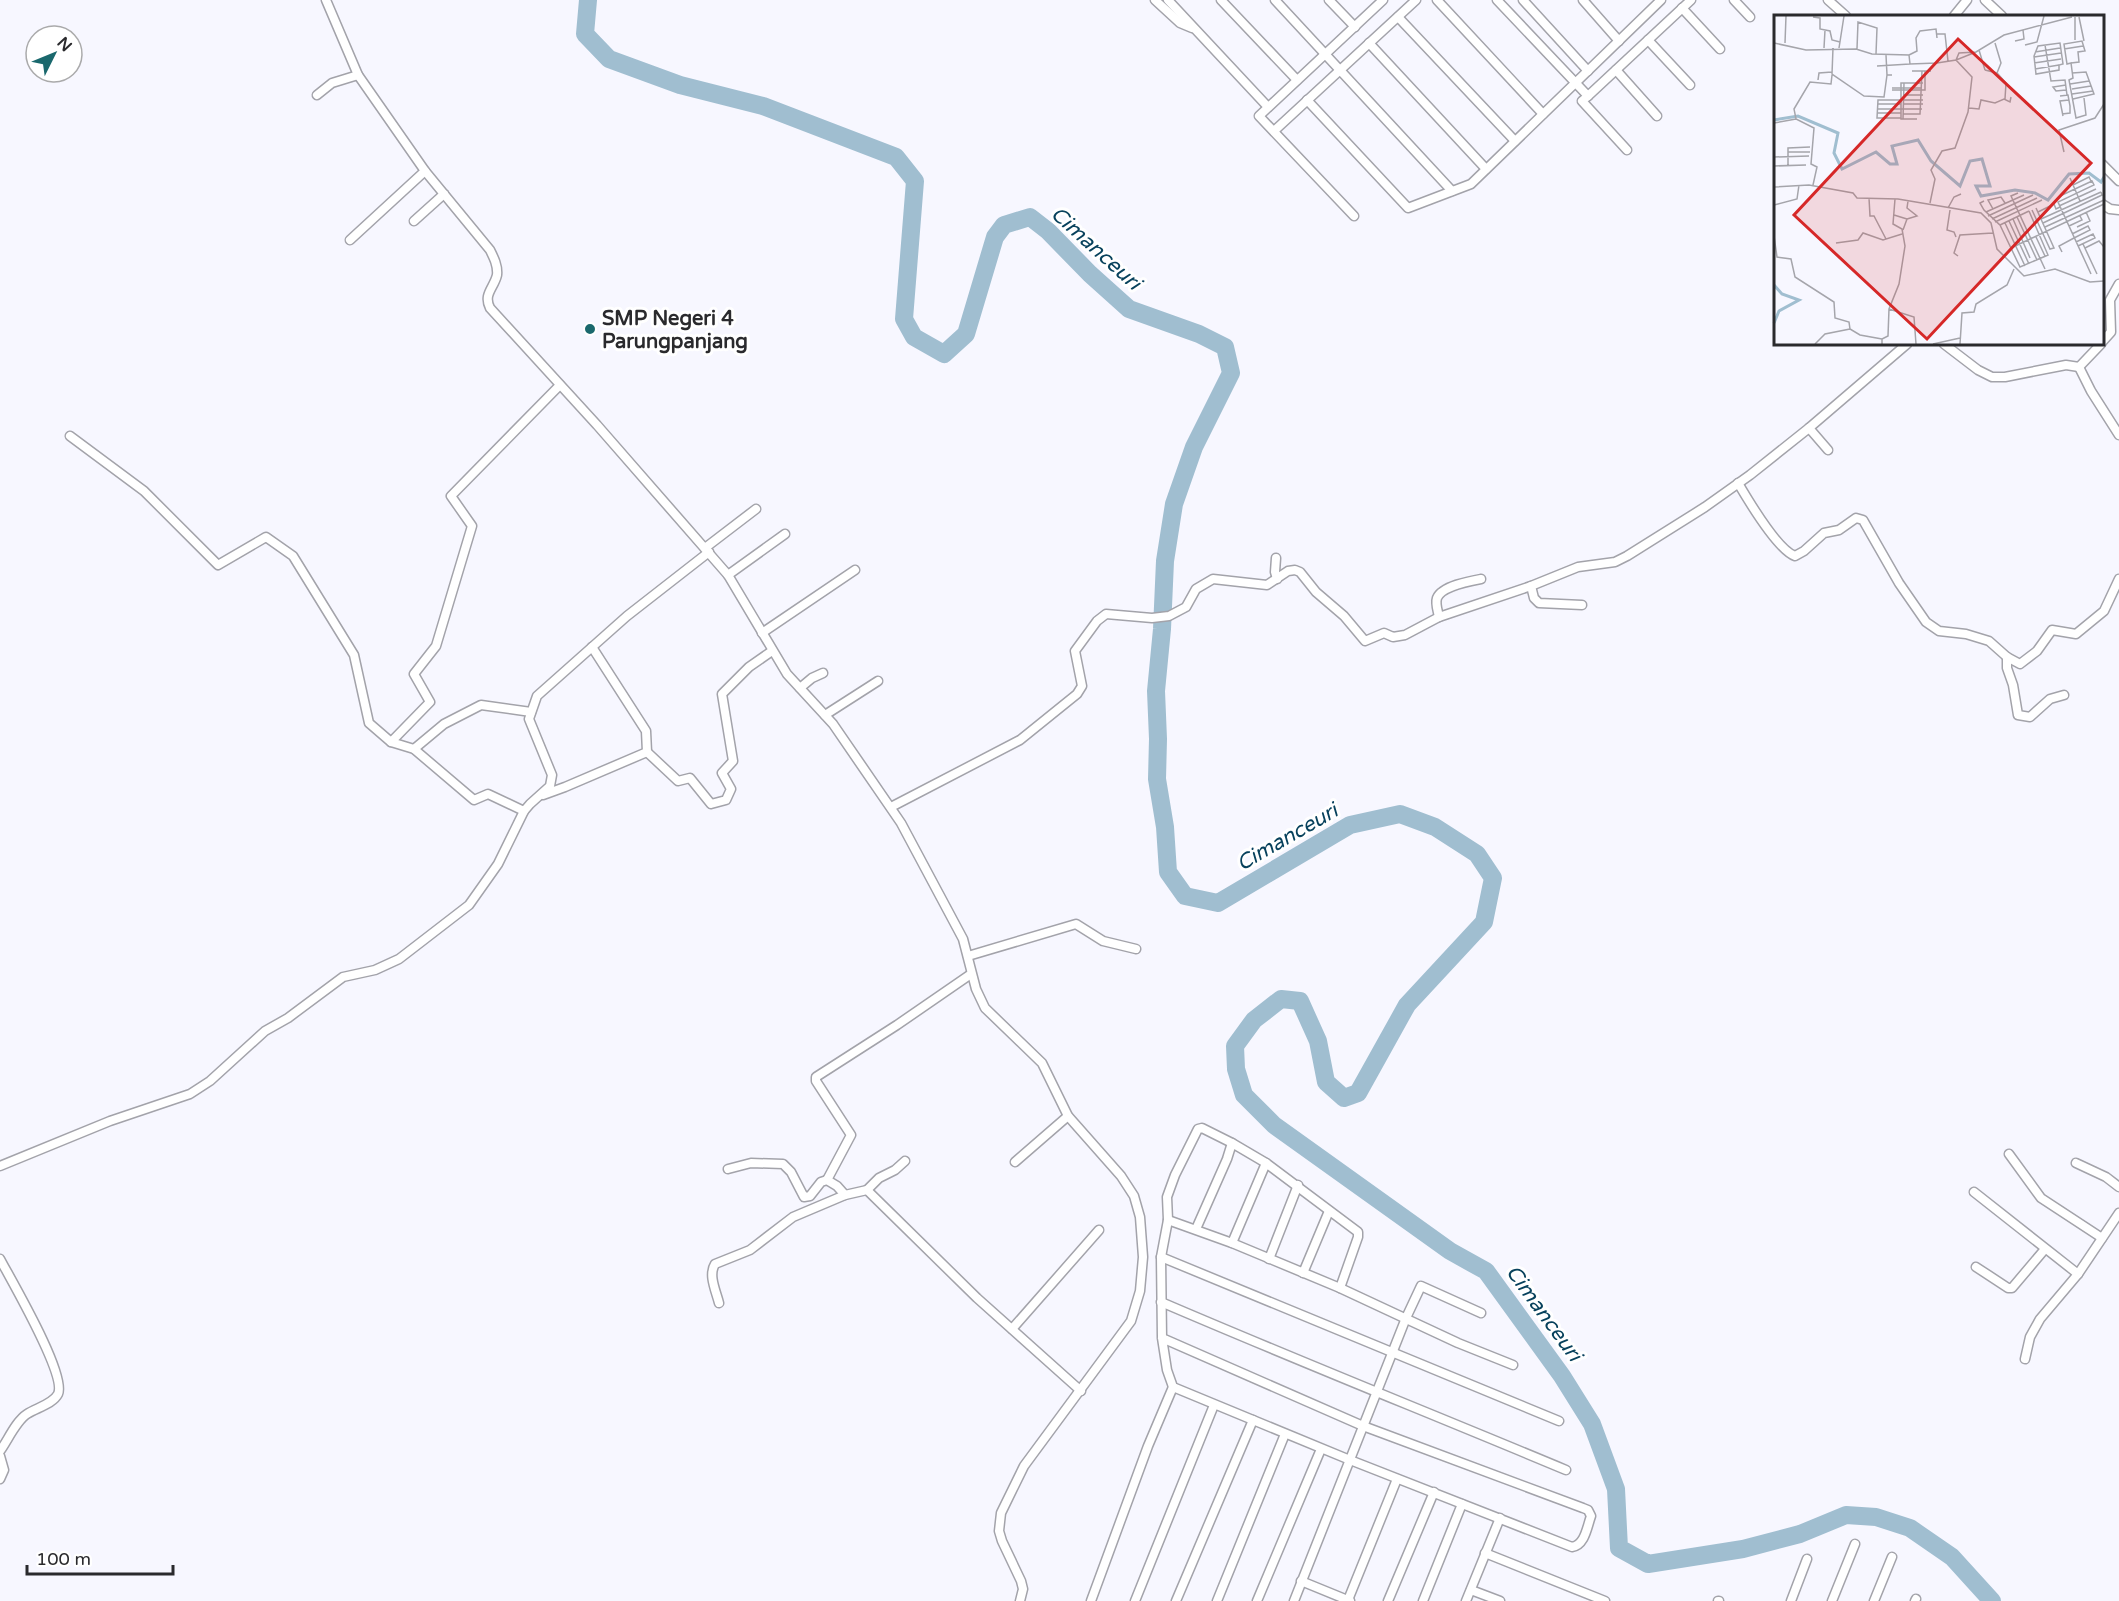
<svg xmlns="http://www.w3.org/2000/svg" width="2119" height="1601" font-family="'Varela Round',sans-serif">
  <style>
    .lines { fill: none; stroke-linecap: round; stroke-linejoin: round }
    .river { stroke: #a0bed0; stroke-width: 18 }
    .minor-casing { stroke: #a3a3aa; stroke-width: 11 }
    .minor { stroke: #fff; stroke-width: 8 }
    .poi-dot { fill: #1a686d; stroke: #fff; stroke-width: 2 }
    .labels { text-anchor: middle; stroke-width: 6; stroke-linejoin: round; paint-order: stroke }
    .poi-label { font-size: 20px; font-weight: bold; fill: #2a2a2d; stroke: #fff; text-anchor: start }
    .water-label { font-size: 21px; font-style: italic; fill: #07415c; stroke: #fff }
    .inset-river { fill: none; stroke: #a0bed0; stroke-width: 3 }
    .inset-road { fill: none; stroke: #a5a5ab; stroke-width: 1.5 }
    .view { fill: #d62828; fill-opacity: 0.15; stroke: #d62828; stroke-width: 3 }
    .inset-edge { fill: none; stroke: #2a2a2d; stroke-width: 3 }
  </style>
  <rect width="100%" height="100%" fill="#f7f7ff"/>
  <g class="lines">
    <polyline class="river" points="588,0 585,34 609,59 680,85 763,106 896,157 915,181 904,319 914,337 944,354 966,334 995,237 1004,225 1030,217 1048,231 1090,274 1129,309 1199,334 1225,347 1231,373 1194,447 1174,504 1165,561 1162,629 1156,691 1158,739 1157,779 1165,827 1168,872 1185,896 1218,903 1350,825 1400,814 1435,827 1477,854 1493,878 1484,922 1407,1005 1358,1093 1344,1098 1326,1082 1318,1041 1300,1001 1281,999 1254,1020 1235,1046 1236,1069 1244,1095 1274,1125 1450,1251 1486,1271 1562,1376 1592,1424 1616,1489 1619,1548 1648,1564 1743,1549 1800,1534 1846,1515 1876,1517 1910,1528 1952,1557 1992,1601"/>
    <g class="minor-casing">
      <g id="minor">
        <path d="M 326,0 L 358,75 L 425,171 L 490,250 C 494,258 498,266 497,275 C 494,288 483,294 490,308 L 597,425 L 728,575 L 787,674 L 833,724 L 901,823 L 963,939 L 976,989 L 985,1008 L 1042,1063 L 1068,1116 L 1121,1176 L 1134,1196 L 1140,1217 L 1143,1257 L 1140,1291 L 1131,1321 L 1024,1466 L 1001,1513 L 999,1531 L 1002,1541 L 1021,1581 L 1023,1589 L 1020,1601"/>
        <polyline points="1155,0 1180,23 1192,28"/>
        <polyline points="1168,0 1268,107"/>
        <polyline points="1221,0 1297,80"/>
        <polyline points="1275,0 1452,191"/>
        <polyline points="1329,0 1355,27"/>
        <polyline points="1437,0 1543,114"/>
        <polyline points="1497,0 1588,96 1691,0"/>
        <polyline points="1523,0 1588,71"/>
        <polyline points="1583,0 1619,41"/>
        <polyline points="1734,0 1750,17"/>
        <polyline points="1828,0 1846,16"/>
        <polyline points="1985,0 2002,16"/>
        <polyline points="1682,8 1720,49"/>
        <polyline points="1954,16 1967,0"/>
        <polyline points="1398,17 1515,141"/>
        <polyline points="1648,40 1690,85"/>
        <polyline points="1369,43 1486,169"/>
        <polyline points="1616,70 1657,116"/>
        <polyline points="317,95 332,83 358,75"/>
        <polyline points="1588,96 1582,101 1627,150"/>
        <polyline points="1307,100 1408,208 1471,184 1661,0"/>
        <polyline points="1274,131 1416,0"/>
        <polyline points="2102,164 2119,181"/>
        <polyline points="2102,204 2110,209 2119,210"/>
        <polyline points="1354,216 1259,116 1383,0"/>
        <polyline points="414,221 444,194"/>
        <polyline points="350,240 425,171"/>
        <polyline points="2102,342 2111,332 2110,300 2119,284"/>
        <polyline points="1944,344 1978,370 1992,377 2005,377 2066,365 2079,367"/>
        <polyline points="2079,367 2091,391 2119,435"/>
        <polyline points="2079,367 2101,344"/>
        <polyline points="1809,428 1828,450"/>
        <polyline points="70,436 144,491 218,565 266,537 293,556 354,655 369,723 391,742 414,749 474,800 488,794 524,811"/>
        <path d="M 1738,483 C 1748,500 1778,550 1795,556 L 1804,551 L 1824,533 L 1839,530 L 1856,518 L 1863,520 L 1899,583 L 1926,622 L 1939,631 L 1966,634 L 1989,641 L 2007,657 L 2020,664 L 2037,651 L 2052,630 L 2076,634 L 2104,611 L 2119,579"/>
        <polyline points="705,548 756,509"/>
        <polyline points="1276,558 1275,572 1277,579"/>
        <polyline points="728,575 785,534"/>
        <polyline points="1531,586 1534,598 1539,603 1582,605"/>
        <path d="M 1439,617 C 1438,611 1435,604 1437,598 C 1442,586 1470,581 1481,579"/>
        <polyline points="762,633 855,570"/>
        <polyline points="2007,657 2007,668 2013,685 2018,715 2030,717 2050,699 2064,695"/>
        <polyline points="800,688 812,678 823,673"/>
        <polyline points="825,715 878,681"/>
        <polyline points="391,742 430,702 414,674 436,646 472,526 451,496 560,385"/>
        <polyline points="414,749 444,724 481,705 531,712"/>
        <polyline points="647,752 678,781 690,778 711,804 726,800 731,789 722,773 733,761 722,694 749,667 772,651"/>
        <polyline points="543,795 565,787 647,752 646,731 592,647"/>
        <polyline points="891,807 1020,740 1077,694 1082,686 1075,651 1097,621 1106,614 1152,618 1169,616 1186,607 1196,589 1213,579 1267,585 1288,571 1295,570 1300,572 1316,592 1344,616 1365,641 1384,633 1393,637 1405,635 1439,617 1531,586 1578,567 1615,562 1627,556 1705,507 1750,475 1809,428 1907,344"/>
        <polyline points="968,956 1076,924 1103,941 1136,949"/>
        <polyline points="2009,1154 2041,1198 2102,1238"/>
        <polyline points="1015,1162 1068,1116"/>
        <polyline points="2076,1163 2106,1177 2119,1187"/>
        <polyline points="0,1166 110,1121 190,1094 210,1081 265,1031 288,1018 343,977 375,970 399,959 469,905 498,864 524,811 530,804 550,786 552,775 529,719 537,696 627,616 709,552"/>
        <polyline points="728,1169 751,1163 783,1164 791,1172 804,1197 810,1196 821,1182 827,1180 837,1186 845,1195"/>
        <polyline points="827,1180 851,1135 816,1081 816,1077 897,1025 971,974"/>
        <polyline points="867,1190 879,1178 895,1170 905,1161"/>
        <polyline points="1974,1192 2078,1274"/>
        <polyline points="1168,1220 1232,1243 1340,1288 1458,1343 1513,1365"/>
        <polyline points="1196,1229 1227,1159 1232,1143 1266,1163"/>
        <polyline points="1232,1243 1266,1163 1358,1232 1358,1237 1340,1288"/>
        <polyline points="1161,1257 1559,1421"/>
        <path d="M 0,1259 C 11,1280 67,1375 58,1394 C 53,1404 36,1408 27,1414 C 16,1421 8,1440 0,1451"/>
        <polyline points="1269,1259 1298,1185"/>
        <polyline points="1976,1267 2008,1288 2012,1288 2045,1249"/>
        <polyline points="1303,1273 1329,1211"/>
        <path d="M 1161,1302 C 1296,1360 1432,1414 1566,1470"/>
        <path d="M 719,1303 C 716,1291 708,1275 715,1264 L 750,1250 L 793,1217 L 845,1195 L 867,1190 L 977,1298 L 1081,1391"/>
        <polyline points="1012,1329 1099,1230"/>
        <path d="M 1162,1338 L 1363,1426 L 1583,1508 L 1588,1510 L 1591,1516 C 1587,1527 1585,1545 1572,1547 L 1350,1460 L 1173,1387 L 1167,1370 L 1162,1338 L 1161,1257 L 1168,1220 L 1167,1197 L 1175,1175 L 1198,1129 L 1202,1128 L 1232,1143"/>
        <polyline points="2025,1359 2030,1337 2040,1319 2078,1274 2119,1213"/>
        <polyline points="0,1456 4,1470 0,1479"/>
        <polyline points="1485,1553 1605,1601"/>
        <polyline points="1301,1581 1350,1601"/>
        <polyline points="1471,1590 1500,1601"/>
        <polyline points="1348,1600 1397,1479"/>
        <polyline points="1091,1601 1148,1446 1173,1387"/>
        <polyline points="1135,1601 1214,1405"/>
        <polyline points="1176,1601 1253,1420"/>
        <polyline points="1217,1601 1285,1434"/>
        <polyline points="1257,1601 1321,1449"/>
        <polyline points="1294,1601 1406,1318 1421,1286 1481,1313"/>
        <polyline points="1388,1601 1434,1492"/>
        <polyline points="1423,1601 1462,1504"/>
        <polyline points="1466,1601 1500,1518"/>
        <polyline points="1718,1601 1719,1601"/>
        <polyline points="1791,1601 1807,1559"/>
        <polyline points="1832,1601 1855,1544"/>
        <polyline points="1874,1601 1892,1557"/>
        <polyline points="1915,1601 1916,1599"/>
      </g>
    </g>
    <use href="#minor" class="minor"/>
  </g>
  <circle class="poi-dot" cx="590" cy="329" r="6"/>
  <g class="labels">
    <g class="poi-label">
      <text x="602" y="325">SMP Negeri 4<tspan x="602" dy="23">Parungpanjang</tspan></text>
    </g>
    <g class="water-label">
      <text transform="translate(1096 248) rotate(42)" y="7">Cimanceuri</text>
      <text transform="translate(1287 837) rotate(-30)" y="7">Cimanceuri</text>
      <text transform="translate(1544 1313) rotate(54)" y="7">Cimanceuri</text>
    </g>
  </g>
  <g transform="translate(1774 15)">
    <rect width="330" height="330" fill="#f7f7ff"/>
    <path class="inset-river" d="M 0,105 L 24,101 L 64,118 L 60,138 L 68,154 L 102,137 L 116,149 L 123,149 L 118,131 L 144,125 L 157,146 L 186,171 L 196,146 L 208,144 L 216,171 L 202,171 L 207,181 L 241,175 L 261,178 L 274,185 L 295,159 L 315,158 L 327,167 L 330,162M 0,270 L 8,279 L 25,285 L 5,296 L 0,308"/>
    <path class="inset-road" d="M 39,2 L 46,3 L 46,14 L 56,16 L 58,25 L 66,27M 301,2 L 301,25M 305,2 L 310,26M 163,19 L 171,19 L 174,46M 241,26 L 250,24 L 249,15M 0,28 L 32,35 L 82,34 L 98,39 L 135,40 L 136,49 L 163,48 L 182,45 L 185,38 L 202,37 L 230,20 L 298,2M 11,28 L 12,1M 221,28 L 227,48 L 223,58M 286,28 L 289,49 L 285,50 L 285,55 L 262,59 L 260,41 L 264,31 ZM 251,30 L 263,27 L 270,1M 271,30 L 277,66 L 291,65 L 293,80M 330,31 L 330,73M 50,33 L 51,15M 59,33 L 58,59 L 90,81 L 110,82 L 113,60M 65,33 L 70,1M 83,34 L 84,7 L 103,13 L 102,39M 290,34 L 309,31M 205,35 L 211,55M 261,37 L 286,33M 112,40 L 113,60 L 118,60M 135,40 L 143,36 L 142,23 L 146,16 L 162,14 L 163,23M 260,42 L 287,38M 260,48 L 287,44M 297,48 L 305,47 L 304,37 L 311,36 L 308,26 L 290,29 L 293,49 L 297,48 L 299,63 L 295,65 L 302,103 L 312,100 L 310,83M 103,51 L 136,49M 261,54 L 285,50M 211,55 L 223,58 L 232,68 L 231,84M 138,56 L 157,56M 298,58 L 312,57 L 320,79 L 299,84M 44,65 L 45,58 L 58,57M 296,69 L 315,66M 118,73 L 147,73M 298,74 L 317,71M 118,75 L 151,75 L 151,56M 292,75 L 282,76 L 279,72 L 292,70M 298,79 L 319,76M 130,80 L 149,80M 286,81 L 294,80 L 296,91 L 296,98 L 288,99M 127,85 L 104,85 L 103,103 L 127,103M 130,85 L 149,85M 104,89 L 127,89M 130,89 L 149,89M 195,93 L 205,94 L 207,85 L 221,88 L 230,84 L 236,87 L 237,82M 104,94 L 148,94M 103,98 L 127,98M 129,99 L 146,99 L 148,56M 289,101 L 286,86 L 295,85M 129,104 L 130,68M 143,104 L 127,104 L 127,68 L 149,68M 0,108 L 22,104M 14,137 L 36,137M 290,137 L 285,115 L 321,103 L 330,89M 0,142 L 35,141M 14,150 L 14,133 L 36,132M 0,151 L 32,150M 296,163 L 306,186M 39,170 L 43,152 L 37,149 L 40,113 L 22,104 L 20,94 L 36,67 L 57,69 L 58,60M 299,170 L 315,162 L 317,166M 0,172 L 35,170 L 79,178 L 83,183 L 124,184 L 207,198 L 217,208 L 223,234 L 250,261 L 281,254 L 316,267 L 330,266M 244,178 L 237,181 L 271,254M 286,181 L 318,166 L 320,170 L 284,187 L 317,259M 95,183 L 96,201 L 100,201 L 112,224M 210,186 L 206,188 L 210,195 L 226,210 L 255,196M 156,188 L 161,164 L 157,155 L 168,136 L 181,133 L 194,97 L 198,62 L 182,45 L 202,37M 0,190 L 23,184 L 25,170M 285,191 L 322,174M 174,193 L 180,182 L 187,179M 219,194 L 214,185 L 227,182 L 231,188M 176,195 L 173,215 L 180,217 L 182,222M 258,195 L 276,234 L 280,233 L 262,193M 212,197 L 250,180M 264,197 L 280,189 L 282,194 L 286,192M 120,200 L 133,204 L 129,215M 214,201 L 259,180M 243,202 L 263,245M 133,204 L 143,201 L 133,193 L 134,186M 218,204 L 263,183M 239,204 L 256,243M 267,204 L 327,177M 235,206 L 255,249M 221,207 L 268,185M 231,208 L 251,251M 269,208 L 328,180 L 327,177M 226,210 L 246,252 L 274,240 L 255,196M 295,211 L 308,205 L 306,201M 271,212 L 330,185M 303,212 L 316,206 L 312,197M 298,219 L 314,211 L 316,215 L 300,223M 0,221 L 3,242 L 17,244 L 21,262 L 60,287 L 61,303 L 75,307 L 76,314 L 86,320 L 108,324M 262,222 L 271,241M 302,227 L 319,219 L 321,223 L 304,231M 62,228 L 84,225 L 89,218 L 109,225 L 128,219M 309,229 L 323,259M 237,233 L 330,189M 311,233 L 325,226 L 330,232M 288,237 L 285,231 L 300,223M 184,241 L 180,238 L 186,220 L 219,218M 115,294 L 140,302 L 142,329M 41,329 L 51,319 L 76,314M 108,329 L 108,324 L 114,321 L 115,294 L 125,269 L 131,231 L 128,214 L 119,209 L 121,184M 159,329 L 186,323M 186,329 L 188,298 L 200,297 L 202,289 L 233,270 L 240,254"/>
    <path class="view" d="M 184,24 L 317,148 L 153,324 L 20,200 Z"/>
    <rect width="330" height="330" class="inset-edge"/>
  </g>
  <g transform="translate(54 54) rotate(47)"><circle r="28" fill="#ffffff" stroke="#aaaaab" stroke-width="1.5"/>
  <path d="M0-4.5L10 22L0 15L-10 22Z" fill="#1a686d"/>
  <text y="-9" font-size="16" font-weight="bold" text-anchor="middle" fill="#2a2a2d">N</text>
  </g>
  <path d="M27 1565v9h146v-9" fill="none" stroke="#2a2a2d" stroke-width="3"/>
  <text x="36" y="1565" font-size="18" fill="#2a2a2d" stroke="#ffffff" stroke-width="4.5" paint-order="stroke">100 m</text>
</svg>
